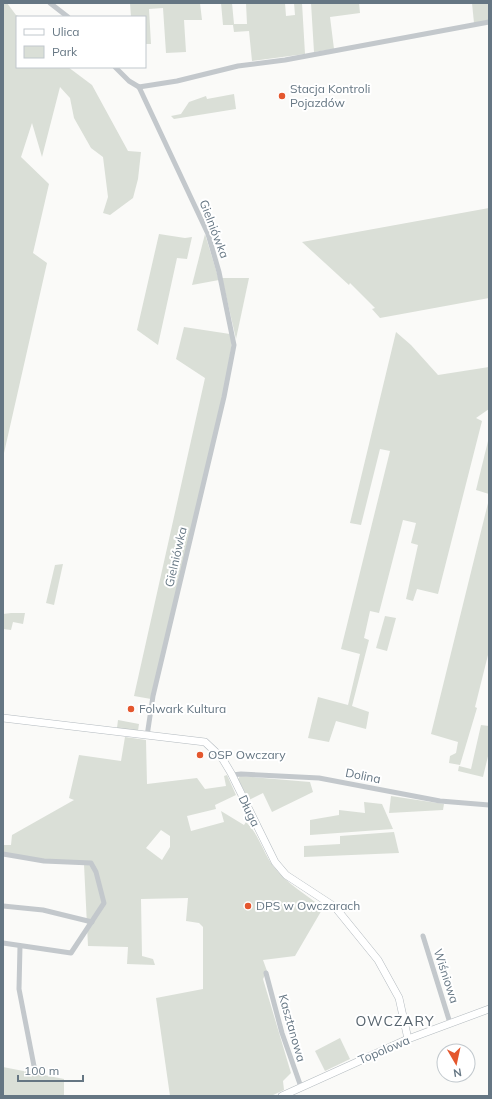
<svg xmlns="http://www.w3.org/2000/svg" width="492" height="1099" font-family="Mulish,sans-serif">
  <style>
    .green { fill: #dadfd7; fill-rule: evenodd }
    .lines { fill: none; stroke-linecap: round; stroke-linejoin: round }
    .secondary-casing { stroke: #b3babf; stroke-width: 8 }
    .street { stroke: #c3c8cc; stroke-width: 5 }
    .secondary { stroke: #fff; stroke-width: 7 }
    .poi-dot { fill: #e4572e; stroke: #fff; stroke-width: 1.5 }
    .labels { text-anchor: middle; stroke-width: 4; stroke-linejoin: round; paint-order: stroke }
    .poi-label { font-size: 12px; fill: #657683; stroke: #fff; text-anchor: start }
    .street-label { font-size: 12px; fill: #657683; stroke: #fff }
    .quarter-label { font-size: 14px; letter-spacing: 1px; fill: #57646e; stroke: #fff }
  </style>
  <rect width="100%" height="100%" fill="#fafaf8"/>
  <g class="green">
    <polygon points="3,3 7,3 16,15 21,17 17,17 17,67 68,67 92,85 128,151 141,152 138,179 133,198 110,215 103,213 108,197 103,157 91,148 74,118 70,98 60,87 42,157 32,123 21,157 49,184 33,253 47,263 4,453"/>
    <polygon points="130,3 200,3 202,20 184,20 186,52 166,53 163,8 149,9 151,44 145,44 145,17 131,17"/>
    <polygon points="221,3 232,3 234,24 247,24 246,3 285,3 286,16 295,15 294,3 302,3 305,54 252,61 249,31 234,32 233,25 223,25"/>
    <polygon points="311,3 359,3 360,13 330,17 334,49 314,52"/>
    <polygon points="472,3 489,3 489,20 474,23"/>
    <polygon points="234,94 236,109 174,119 171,116 181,114 189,102 206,96 207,99"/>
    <polygon points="489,208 489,298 380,318 372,309 375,308 350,283 349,285 302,242"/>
    <polygon points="159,234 185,238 192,237 187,259 177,258 158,345 137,330"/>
    <polygon points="205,234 219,280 192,285"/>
    <polygon points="222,278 249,278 236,339"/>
    <polygon points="184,327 230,334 232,343 224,391 151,699 134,696 205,378 176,359"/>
    <polygon points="396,332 411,345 438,375 489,367 489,409 476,418 482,421 438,594 417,589 413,601 406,599 418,545 411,543 416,523 403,520 379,613 370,611 364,638 369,640 352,706 369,712 366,729 336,721 329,742 308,738 318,697 348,705 360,654 341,649 390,451 380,449 361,525 350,523"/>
    <polygon points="489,437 489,494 476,490"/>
    <polygon points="489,499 489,651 475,707 477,708 460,765 449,763 450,756 456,753 458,742 431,734"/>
    <polygon points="63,564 54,605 46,603 55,565"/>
    <polygon points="11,613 25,613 23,624 13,622 11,630 3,629 3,614"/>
    <polygon points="385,616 396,618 387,651 376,648"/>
    <polygon points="118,720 139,724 138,731 117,728"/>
    <polygon points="481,725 489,726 489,752 483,777 458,771 459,766 471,769"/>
    <path d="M 125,737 L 146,740 L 147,784 L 197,778 L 205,789 L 226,786 L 224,776 L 227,775 L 236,795 L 215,805 L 216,809 L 187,816 L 191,831 L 224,822 L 221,811 L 244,825 L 246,822 C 259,834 263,853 274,867 C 287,884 307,895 323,908 L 295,956 L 263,960 L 267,971 L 263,979 L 291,1073 L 283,1081 L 284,1090 L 271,1096 L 170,1096 L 156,998 L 203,989 L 203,927 L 199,923 L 186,921 L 188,898 L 141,899 L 142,956 L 153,959 L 155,965 L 127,964 L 128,947 L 88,946 L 84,864 L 3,854 L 3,845 L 11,845 L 12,835 L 74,800 L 69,798 L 79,755 L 121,761 ZM 161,830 L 170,836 L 170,847 L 162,860 L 146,848 Z"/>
    <polygon points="240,776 310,782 313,792 272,812 263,793 249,800 238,779"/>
    <polygon points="391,796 444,804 443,810 389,813"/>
    <polygon points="364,802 382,804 393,829 310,835 310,820 339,815 339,810 365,813"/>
    <polygon points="394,832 399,853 304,857 304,846 340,844 340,836"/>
    <polygon points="340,1038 350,1059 325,1071 315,1051"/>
    <polygon points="3,1067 64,1079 64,1096 3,1096"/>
  </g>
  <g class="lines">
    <g class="secondary-casing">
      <g id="secondary">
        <polyline points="3,718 205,742 222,758 231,773 275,862 286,875 335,907 378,960 399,998 408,1039"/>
        <polyline points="282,1096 408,1039 489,1009"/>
      </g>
    </g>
    <g class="street">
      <polyline points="50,3 68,17"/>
      <polyline points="115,67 129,81 139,87"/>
      <polyline points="139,87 208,234 219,272 234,345 224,397 153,696 147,736"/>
      <polyline points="139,87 177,81 238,66 285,60 489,22"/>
      <polyline points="232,775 241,774 319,778 440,801 489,805"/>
      <polyline points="3,854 44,861 91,863 96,872 104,903 71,953 3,943"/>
      <polyline points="3,906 43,910 92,922"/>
      <polyline points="423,936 450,1023"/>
      <polyline points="20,946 19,989 34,1066"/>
      <polyline points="266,973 282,1033 301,1087"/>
    </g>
    <use href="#secondary" class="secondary"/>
  </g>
  <g class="poi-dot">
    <circle cx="282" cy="96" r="4"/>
    <circle cx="131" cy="709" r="4"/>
    <circle cx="200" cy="755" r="4"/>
    <circle cx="248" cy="906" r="4"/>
  </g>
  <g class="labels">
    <g class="poi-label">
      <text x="290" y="93">Stacja Kontroli<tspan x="290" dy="14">Pojazdów</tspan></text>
      <text x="139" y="713">Folwark Kultura</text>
      <text x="208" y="759">OSP Owczary</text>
      <text x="256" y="910">DPS w Owczarach</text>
    </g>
    <g class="street-label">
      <text transform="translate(214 229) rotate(69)" y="4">Gielniówka</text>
      <text transform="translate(176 557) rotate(-77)" y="4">Gielniówka</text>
      <text transform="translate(363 776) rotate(11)" y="4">Dolina</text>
      <text transform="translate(249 811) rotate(64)" y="4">Długa</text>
      <text transform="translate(446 976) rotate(72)" y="4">Wiśniowa</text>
      <text transform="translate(292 1028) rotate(74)" y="4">Kasztanowa</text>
      <text transform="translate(384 1050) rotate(-23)" y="4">Topolowa</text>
    </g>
    <g class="quarter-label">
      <text x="395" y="1026">OWCZARY</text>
    </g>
  </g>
  <rect width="492" height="1099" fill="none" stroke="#657683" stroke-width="8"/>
  <rect x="16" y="16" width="130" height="52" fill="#ffffff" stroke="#c1c8cd"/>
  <rect x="24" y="29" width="20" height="6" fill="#ffffff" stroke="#c1c8cd"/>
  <text x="52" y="36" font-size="12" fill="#657683">Ulica</text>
  <rect x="24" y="46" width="20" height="12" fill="#dadfd7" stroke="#c1c8cd"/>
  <text x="52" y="56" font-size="12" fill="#657683">Park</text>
  <g transform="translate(456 1063) rotate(171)"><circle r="19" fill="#ffffff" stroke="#c1c8cd"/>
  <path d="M0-3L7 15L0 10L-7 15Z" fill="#e4572e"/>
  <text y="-6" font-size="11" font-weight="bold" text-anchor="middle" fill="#657683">N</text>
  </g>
  <path d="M18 1075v6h65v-6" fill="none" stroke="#657683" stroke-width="2"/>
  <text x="24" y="1075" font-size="12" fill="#657683" stroke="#ffffff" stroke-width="3" paint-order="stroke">100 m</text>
</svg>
